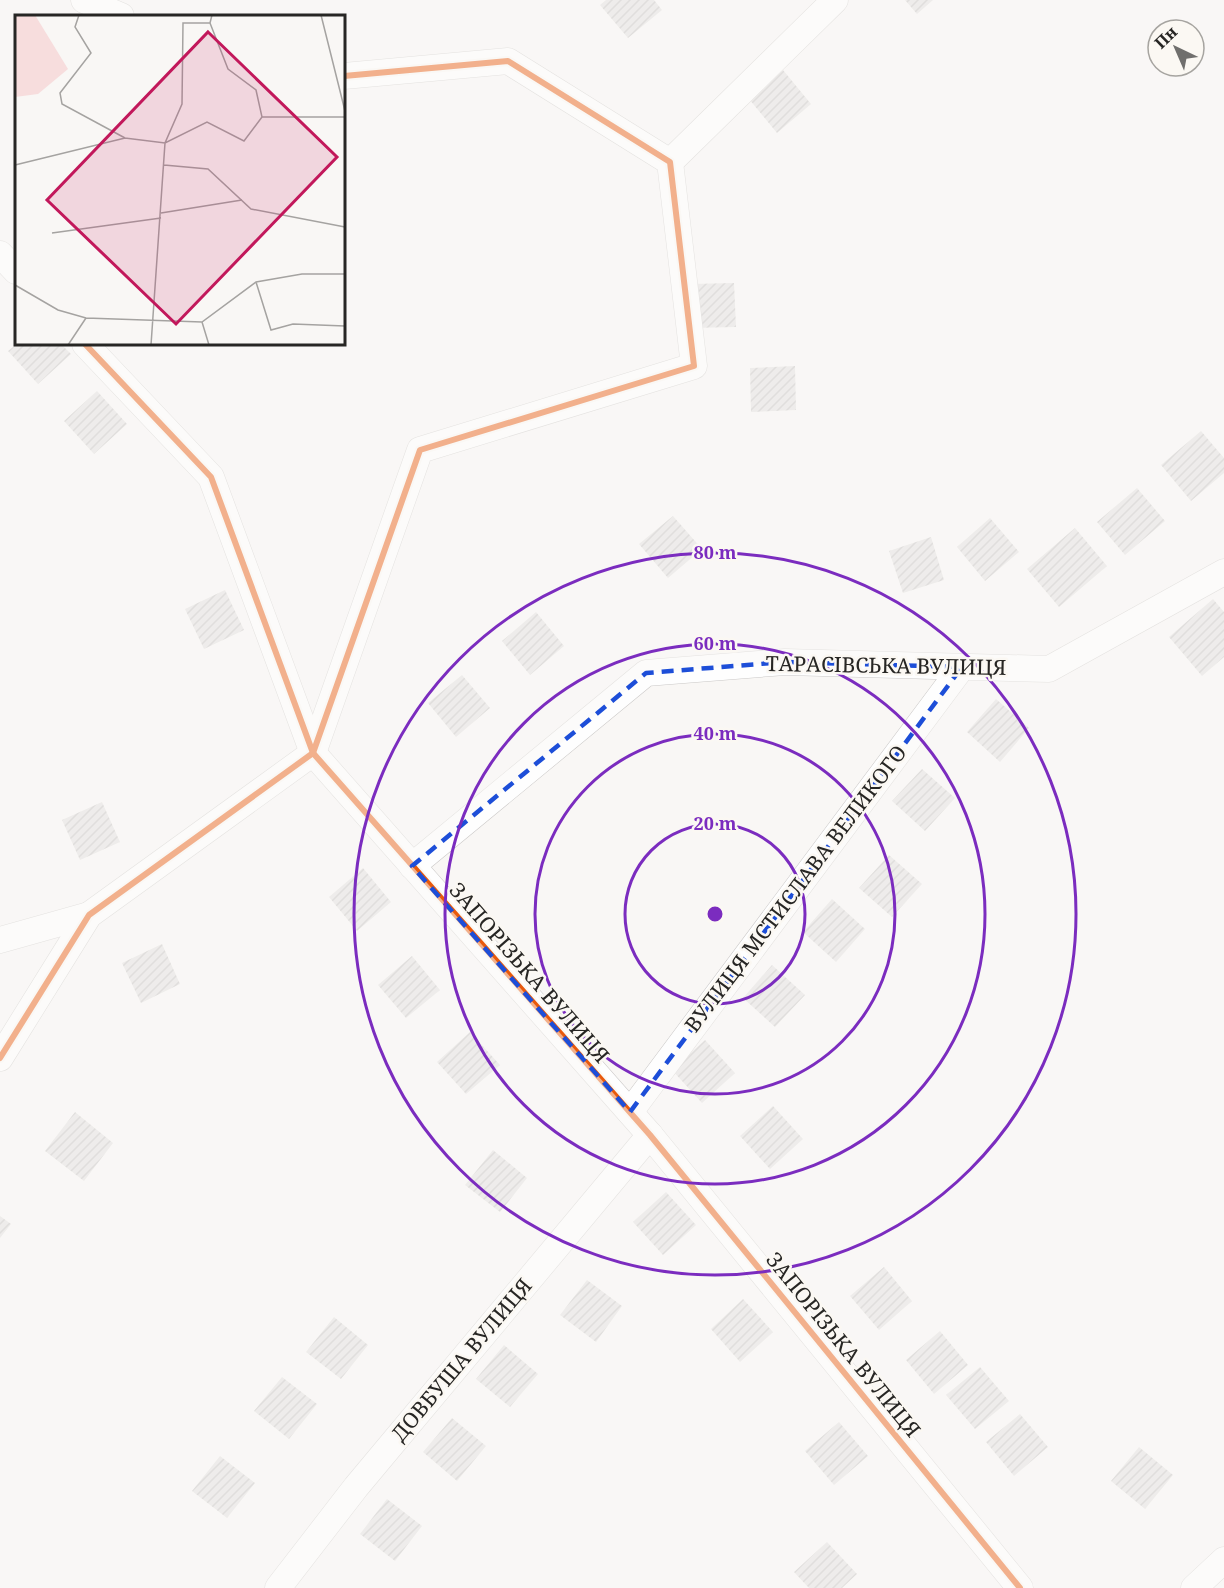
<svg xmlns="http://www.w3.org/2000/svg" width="1224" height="1588" font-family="'Noto Serif',serif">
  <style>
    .building { fill: url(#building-hatch) }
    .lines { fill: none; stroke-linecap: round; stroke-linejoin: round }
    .street-casing { stroke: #cac8c7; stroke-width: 27 }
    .street { stroke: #fefefe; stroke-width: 26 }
    .cycleway-casing { stroke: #fbf8f3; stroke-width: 10 }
    .cycleway { stroke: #e8590c; stroke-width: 6 }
    .marked { fill: none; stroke: #1d4ed8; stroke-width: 4.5; stroke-dasharray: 12 8; stroke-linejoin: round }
    .ring { fill: none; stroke: #7b2cbf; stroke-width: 3 }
    .labels { text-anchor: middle; stroke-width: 5; stroke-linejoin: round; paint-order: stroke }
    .street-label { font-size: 21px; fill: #272624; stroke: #fbf8f3 }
    .inset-road { fill: none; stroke: #a5a3a1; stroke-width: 1.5 }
    .view { fill: #c2185b; fill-opacity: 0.15; stroke: #c2185b; stroke-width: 3 }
    .inset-edge { fill: none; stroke: #272624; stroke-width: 3 }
    .centre { fill: #7b2cbf; stroke: #fbf8f3; stroke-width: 3 }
    .ring-label { font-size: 18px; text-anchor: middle; font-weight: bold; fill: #7b2cbf; stroke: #fbf8f3; stroke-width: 5; stroke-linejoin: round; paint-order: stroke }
  </style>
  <defs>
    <pattern id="building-hatch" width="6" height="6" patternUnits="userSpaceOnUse" patternTransform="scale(1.5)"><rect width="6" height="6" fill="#e0dedd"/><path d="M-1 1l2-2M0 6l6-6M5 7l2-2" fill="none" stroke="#c0bebe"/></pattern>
  </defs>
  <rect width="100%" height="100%" fill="#f9f7f5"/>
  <g class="building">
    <polygon points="606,0 654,0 662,10 628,38 600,5"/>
    <polygon points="905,0 933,0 917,14"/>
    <polygon points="783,70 811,104 777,133 749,99"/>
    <polygon points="734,283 736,327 691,328 690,284"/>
    <polygon points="17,344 61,344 71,354 38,384 8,351"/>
    <polygon points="795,366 796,410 751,412 750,368"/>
    <polygon points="97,391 127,424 94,454 64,421"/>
    <polygon points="1201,431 1224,458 1224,473 1191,501 1161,465"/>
    <polygon points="1137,488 1165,521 1125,555 1097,522"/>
    <polygon points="673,516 702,549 668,578 639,544"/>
    <polygon points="990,518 1019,552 985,581 957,547"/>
    <polygon points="1075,528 1107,566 1059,607 1027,569"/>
    <polygon points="931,537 944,580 903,593 889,551"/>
    <polygon points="225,590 244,630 204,649 185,609"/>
    <polygon points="1213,599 1224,612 1224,657 1202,676 1169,637"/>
    <polygon points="536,612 564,646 530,675 502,641"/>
    <polygon points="462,675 490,708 456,737 428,703"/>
    <polygon points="996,699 1029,728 1000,762 967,732"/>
    <polygon points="922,769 955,798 925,831 892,801"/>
    <polygon points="102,802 120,842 80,860 62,820"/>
    <polygon points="889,855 922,884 892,917 859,888"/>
    <polygon points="363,868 391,902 357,931 329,897"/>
    <polygon points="832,899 865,929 836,962 803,932"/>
    <polygon points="162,944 180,984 141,1003 122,963"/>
    <polygon points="412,956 440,990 406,1018 378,985"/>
    <polygon points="772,965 805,995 775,1027 743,998"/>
    <polygon points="470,1032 500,1065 466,1094 437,1062"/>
    <polygon points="705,1040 735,1073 702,1103 672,1070"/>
    <polygon points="773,1106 803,1139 770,1169 740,1136"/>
    <polygon points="75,1112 113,1143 84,1181 45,1151"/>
    <polygon points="493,1150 527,1178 500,1212 465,1185"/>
    <polygon points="666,1192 696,1225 663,1255 633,1222"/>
    <polygon points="0,1216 11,1224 0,1238"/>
    <polygon points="884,1267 912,1301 879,1330 850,1296"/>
    <polygon points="587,1280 622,1306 596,1342 560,1315"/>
    <polygon points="743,1299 773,1332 740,1362 711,1329"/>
    <polygon points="334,1317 368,1345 341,1379 306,1352"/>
    <polygon points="940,1331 968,1365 934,1394 906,1360"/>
    <polygon points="504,1345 538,1374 510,1407 476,1379"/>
    <polygon points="980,1367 1009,1401 975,1429 946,1395"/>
    <polygon points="282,1377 317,1404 289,1439 254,1411"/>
    <polygon points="1020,1414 1048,1447 1014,1476 986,1442"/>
    <polygon points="452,1418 486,1446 457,1481 423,1452"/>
    <polygon points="839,1422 868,1456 834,1485 805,1451"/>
    <polygon points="1139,1447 1173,1475 1145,1509 1111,1481"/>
    <polygon points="220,1456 255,1483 227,1518 192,1491"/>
    <polygon points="387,1499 422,1526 395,1561 360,1534"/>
    <polygon points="827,1542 857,1574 842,1588 809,1588 794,1572"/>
  </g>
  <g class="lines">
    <g class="street-casing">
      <g id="street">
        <polyline points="84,0 121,16"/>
        <polyline points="670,162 835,0"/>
        <polyline points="0,254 16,271"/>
        <polyline points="85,344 211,477 313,753 650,1135 1020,1588"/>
        <polyline points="412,866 646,673 785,662 1049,669 1224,572"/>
        <polyline points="0,940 89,915"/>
        <polyline points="0,1058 89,915 313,753 420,450 694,366 670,162 508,61 344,76"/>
        <polyline points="630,1112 962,667"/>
        <polyline points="278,1588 356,1487 650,1135"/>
        <polyline points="1194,1588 1224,1560"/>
      </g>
    </g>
    <use href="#street" class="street"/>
    <g class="cycleway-casing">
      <g id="cycleway">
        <polyline points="85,344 211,477 313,753 650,1135 1020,1588"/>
        <polyline points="0,1058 89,915 313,753 420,450 694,366 670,162 508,61 344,76"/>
      </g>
    </g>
    <use href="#cycleway" class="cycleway"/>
  </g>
  <path d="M0 0H1224V1588H0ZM 785,662 L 962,667 L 630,1112 L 412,866 L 646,673 Z" fill="#f9f7f5" fill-opacity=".55" fill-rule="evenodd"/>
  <path class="marked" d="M 785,662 L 962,667 L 630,1112 L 412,866 L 646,673 Z"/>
  <g class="ring">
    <circle cx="715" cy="914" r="90"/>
    <circle cx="715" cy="914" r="180"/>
    <circle cx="715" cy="914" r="270"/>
    <circle cx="715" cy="914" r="361"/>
  </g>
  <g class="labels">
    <g class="street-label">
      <text transform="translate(886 666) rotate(1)" y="7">ТАРАСІВСЬКА ВУЛИЦЯ</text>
      <text transform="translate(796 889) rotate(-53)" y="7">ВУЛИЦЯ МСТИСЛАВА ВЕЛИКОГО</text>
      <text transform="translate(529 973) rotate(49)" y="7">ЗАПОРІЗЬКА ВУЛИЦЯ</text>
      <text transform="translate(843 1345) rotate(51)" y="7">ЗАПОРІЗЬКА ВУЛИЦЯ</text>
      <text transform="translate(462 1360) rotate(-50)" y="7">ДОВБУША ВУЛИЦЯ</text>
    </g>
  </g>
  <g transform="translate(15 15)">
    <rect width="330" height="330" fill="#f9f7f5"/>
    <path d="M 0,0 L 20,0 L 53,54 L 23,79 L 0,82 Z" fill="#f7dddd"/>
    <path class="inset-road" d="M 64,0 L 60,12 L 76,38 L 45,78 L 47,89 L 110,123M 306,0 L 330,96M 247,102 L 330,102M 0,150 L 110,123 L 150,128 L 192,107 L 229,126 L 247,102 L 241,75 L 213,54 L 195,8M 149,150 L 193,154 L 236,194 L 330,212M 146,198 L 227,185M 37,218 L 146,203M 241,267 L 256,315 L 278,309 L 330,311M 0,270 L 43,295 L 71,303 L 187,307 L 241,267 L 287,259 L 330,259M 187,307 L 194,330M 53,330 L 71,303M 136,330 L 150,128 L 167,89 L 168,8 L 195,8 L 197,0"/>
    <path class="view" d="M 193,17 L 322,142 L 161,309 L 32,185 Z"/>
    <rect width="330" height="330" class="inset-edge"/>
  </g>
  <circle cx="715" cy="914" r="9" class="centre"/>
  <g class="ring-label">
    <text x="715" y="559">80 m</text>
    <text x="715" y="650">60 m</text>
    <text x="715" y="740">40 m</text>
    <text x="715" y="830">20 m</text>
  </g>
  <g transform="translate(1176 48) rotate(316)"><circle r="28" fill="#fbf8f3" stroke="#a6a4a0" stroke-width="1.5"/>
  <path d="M0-4.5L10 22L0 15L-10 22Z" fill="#706f6d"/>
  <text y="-9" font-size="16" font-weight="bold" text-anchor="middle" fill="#272624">Пн</text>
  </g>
</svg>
